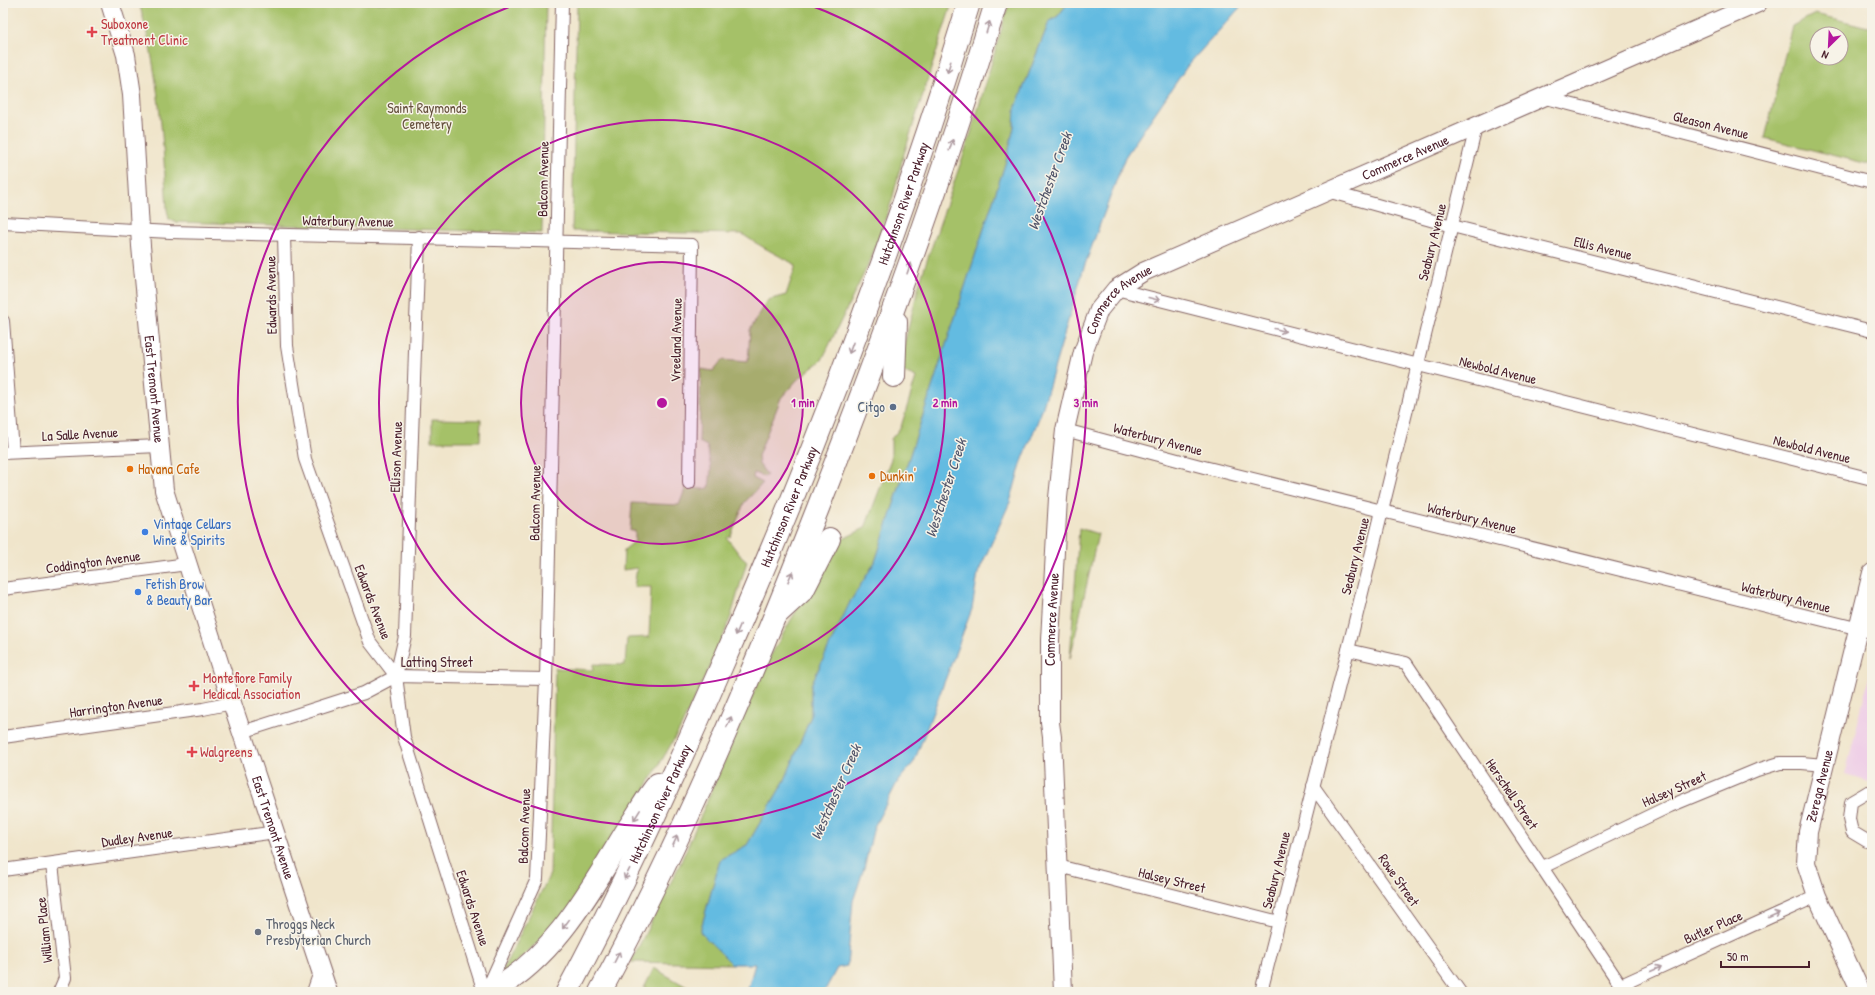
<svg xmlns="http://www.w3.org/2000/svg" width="1875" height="995" font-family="'Patrick Hand',sans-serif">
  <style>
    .built { fill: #efd0e7 }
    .green { fill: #a5c167; stroke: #787049; fill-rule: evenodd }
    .water { fill: #64bbe1; stroke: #576d86 }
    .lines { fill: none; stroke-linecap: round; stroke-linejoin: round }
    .minor-casing { stroke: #846463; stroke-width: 14 }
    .secondary-casing { stroke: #846463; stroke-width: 20 }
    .motorway-casing { stroke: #846463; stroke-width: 24 }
    .minor { stroke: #fff; stroke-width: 12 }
    .secondary { stroke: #fff; stroke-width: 18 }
    .motorway { stroke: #fff; stroke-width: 22 }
    .oneway { stroke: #ae9aa0 }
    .ring { fill: none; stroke: #b5179e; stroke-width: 2 }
    .health-dot { fill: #e0444e; stroke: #f7f3e8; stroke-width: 1.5 }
    .service-dot { fill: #5c6f8a; stroke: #f7f3e8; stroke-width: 1.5 }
    .food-dot { fill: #e8710a; stroke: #f7f3e8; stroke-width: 1.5 }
    .shop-dot { fill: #3f7fe0; stroke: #f7f3e8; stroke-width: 1.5 }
    .worship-dot { fill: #6b7280; stroke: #f7f3e8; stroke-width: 1.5 }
    .labels { text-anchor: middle; stroke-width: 3; stroke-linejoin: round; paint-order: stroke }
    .health-label { font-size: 14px; fill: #be3a42; stroke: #f7f3e8; text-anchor: start }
    .park-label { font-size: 14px; fill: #65503d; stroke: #f7f3e8 }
    .street-label { font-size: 14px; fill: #4a1f2b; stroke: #f7f3e8 }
    .service-label { font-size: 14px; fill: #4e5e75; stroke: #f7f3e8; text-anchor: end }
    .food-label { font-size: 14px; fill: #c56008; stroke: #f7f3e8; text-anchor: start }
    .shop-label { font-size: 14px; fill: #366cbe; stroke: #f7f3e8; text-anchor: start }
    .worship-label { font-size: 14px; fill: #5b616d; stroke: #f7f3e8; text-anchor: start }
    .water-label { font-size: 15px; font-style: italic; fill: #53566b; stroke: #f7f3e8 }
    .centre { fill: #b5179e; stroke: #f7f3e8; stroke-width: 2 }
    .ring-label { font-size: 12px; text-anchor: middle; font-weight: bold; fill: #b5179e; stroke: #f7f3e8; stroke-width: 3; stroke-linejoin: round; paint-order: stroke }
  </style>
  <rect width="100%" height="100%" fill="#f7f3e8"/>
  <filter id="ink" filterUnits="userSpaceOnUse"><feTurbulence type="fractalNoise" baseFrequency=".025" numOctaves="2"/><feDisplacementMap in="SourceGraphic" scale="8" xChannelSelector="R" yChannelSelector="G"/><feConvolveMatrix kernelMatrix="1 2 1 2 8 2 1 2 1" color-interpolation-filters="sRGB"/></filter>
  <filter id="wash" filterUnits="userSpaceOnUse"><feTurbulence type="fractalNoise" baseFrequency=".012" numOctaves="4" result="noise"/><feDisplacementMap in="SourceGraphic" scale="16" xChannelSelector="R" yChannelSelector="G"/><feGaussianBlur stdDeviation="0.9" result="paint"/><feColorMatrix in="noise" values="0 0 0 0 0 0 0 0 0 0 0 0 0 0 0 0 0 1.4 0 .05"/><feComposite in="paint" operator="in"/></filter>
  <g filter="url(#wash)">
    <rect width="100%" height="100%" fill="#f0e5cb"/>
    <polygon class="built" points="1872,665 1872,783 1845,775"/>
    <g class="green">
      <path d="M 139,3 L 546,3 L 542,233 L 175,222 L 169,219 L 167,210 C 163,140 159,70 139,3 Z"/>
      <path d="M 577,3 L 952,3 L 903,157 L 892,200 L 871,259 L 822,360 L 797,380 L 781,398 L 758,456 L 759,464 L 767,475 L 764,477 L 754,473 L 753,478 L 763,483 L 744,503 L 731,536 L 727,538 L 739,554 L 747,561 L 731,616 L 719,647 L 680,729 L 648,784 L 572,909 L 497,981 L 550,874 L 555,668 L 593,670 L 593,664 L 625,665 L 627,638 L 649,637 L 651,587 L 634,587 L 637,568 L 623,570 L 624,550 L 635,541 L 635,531 L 630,531 L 632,503 L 679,505 L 686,487 L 702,489 L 709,488 L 711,469 L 707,446 L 699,442 L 701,369 L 713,371 L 722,360 L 748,362 L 750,330 L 768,300 L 786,295 L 796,265 C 778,255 759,246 742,234 L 572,231 Z"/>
      <polygon points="1009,3 1068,3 1058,16 1049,22 1015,109 1014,127 1007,158 875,562 850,602 811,685 811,716 785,780 747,845 720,860 700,932 732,964 631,962 680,864 767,662 830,552 839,541 865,528 891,459 891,439 901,427 916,377 898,369 920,281 972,130"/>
      <path d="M 1815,14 L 1872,28 L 1872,165 L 1765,138 L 1792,26 ZM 1817,34 L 1841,34 L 1841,58 L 1817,58 Z"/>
      <polygon points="432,419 481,420 480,441 432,441"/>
      <polygon points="1079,528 1098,534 1070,659"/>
      <polygon points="654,968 692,990 691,992 652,992 644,988"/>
    </g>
    <polygon class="water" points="1068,3 1244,3 1188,65 1125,157 1083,270 1042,410 1021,464 1010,502 978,573 972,609 914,762 898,781 874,827 864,868 853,901 847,966 837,968 824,992 747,992 755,964 732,964 700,932 720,860 747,845 785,780 811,716 811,685 850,602 875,562 1007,158 1014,127 1015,109 1049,22 1058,16"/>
  </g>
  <g filter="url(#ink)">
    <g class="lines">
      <g class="minor-casing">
        <g id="minor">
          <polyline points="1542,97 1872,182"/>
          <polyline points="1327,191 1452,226 1872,331"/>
          <polyline points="3,223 170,232 692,245 689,483"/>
          <polyline points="284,235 287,346 305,459 370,642 396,676 404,737 484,992"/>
          <polyline points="1116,289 1872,479"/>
          <polyline points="3,321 13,452"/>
          <polyline points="1065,430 1204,467 1872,632"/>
          <polyline points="3,453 159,446"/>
          <polyline points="3,589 187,564"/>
          <polyline points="1348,650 1406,663 1625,992"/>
          <polyline points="396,676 405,636 419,237"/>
          <polyline points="242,732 364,693 396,676 546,679"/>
          <polyline points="3,737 203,709 232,703"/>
          <polyline points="1313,786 1460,992"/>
          <polyline points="1872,794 1868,792 1851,802 1849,819 1852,832 1867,841 1872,841"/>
          <polyline points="52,864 65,978 59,992"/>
          <polyline points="1058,866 1279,922"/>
          <polyline points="1543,867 1670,806 1757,770 1780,763 1802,763 1824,765"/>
          <polyline points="3,870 276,832"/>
          <polyline points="1621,985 1817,896"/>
          <polyline points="313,992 321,969"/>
          <polyline points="486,992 537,879 546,679 562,3"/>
          <polyline points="1261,992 1348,650 1476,127"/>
        </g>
      </g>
      <g class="secondary-casing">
        <g id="secondary">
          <path id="s1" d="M 110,3 L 126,55 L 132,95 L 141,246 L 164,490 L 232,703 L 328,992"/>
          <path id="s2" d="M 1063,992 L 1052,737 L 1050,723 L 1050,640 L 1058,498 L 1065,430 L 1083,352 L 1099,310 L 1116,289 L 1143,272 L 1758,3"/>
          <path id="s3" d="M 1861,992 L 1817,896 L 1806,863 L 1808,832 L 1872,573"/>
        </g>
      </g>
      <g class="motorway-casing">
        <g id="motorway">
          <polyline points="894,376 896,322"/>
          <polyline points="778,613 803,590 829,539"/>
          <path d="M 490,992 C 555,958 592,887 629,827 C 639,813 647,797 658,784"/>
          <path id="s4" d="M 567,992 C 623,888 672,780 719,672 C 815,454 899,231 969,3"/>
          <path d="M 600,992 C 684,837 753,673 818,508 C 883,342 944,175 996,3"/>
        </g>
      </g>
      <use href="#minor" class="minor"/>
      <use href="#secondary" class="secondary"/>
      <use href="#motorway" class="motorway"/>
    </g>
    <defs><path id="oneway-shaft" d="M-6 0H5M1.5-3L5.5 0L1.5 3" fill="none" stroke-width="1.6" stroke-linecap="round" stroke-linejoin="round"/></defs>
    <g class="oneway">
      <use href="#oneway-shaft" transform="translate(988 27) rotate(-73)"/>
      <use href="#oneway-shaft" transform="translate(949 67) rotate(107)"/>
      <use href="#oneway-shaft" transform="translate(951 145) rotate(-72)"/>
      <use href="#oneway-shaft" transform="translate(909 268) rotate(-71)"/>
      <use href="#oneway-shaft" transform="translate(1154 299) rotate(14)"/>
      <use href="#oneway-shaft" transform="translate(1280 330) rotate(14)"/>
      <use href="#oneway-shaft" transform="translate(851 348) rotate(110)"/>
      <use href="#oneway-shaft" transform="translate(790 577) rotate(-67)"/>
      <use href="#oneway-shaft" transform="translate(738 630) rotate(113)"/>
      <use href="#oneway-shaft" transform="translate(729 722) rotate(-66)"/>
      <use href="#oneway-shaft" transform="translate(637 815) rotate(122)"/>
      <use href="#oneway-shaft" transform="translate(675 841) rotate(-65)"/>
      <use href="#oneway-shaft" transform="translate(627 874) rotate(117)"/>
      <use href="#oneway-shaft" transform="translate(1774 915) rotate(-24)"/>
      <use href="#oneway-shaft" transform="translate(566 924) rotate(126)"/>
      <use href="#oneway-shaft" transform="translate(617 957) rotate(-63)"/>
      <use href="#oneway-shaft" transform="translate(1656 969) rotate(-24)"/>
    </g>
  </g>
  <circle cx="662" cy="403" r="141" fill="#b5179e" fill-opacity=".12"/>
  <g class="ring">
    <circle cx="662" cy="403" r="141"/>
    <circle cx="662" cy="403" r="283"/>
    <path d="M804 3A424 424 0 1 1 520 3"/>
  </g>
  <g class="health-dot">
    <path d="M90 26h4v4h4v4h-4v4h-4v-4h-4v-4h4z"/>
    <path d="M192 680h4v4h4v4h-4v4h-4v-4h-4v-4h4z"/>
    <path d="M190 746h4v4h4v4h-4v4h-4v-4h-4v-4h4z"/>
  </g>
  <circle class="service-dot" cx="893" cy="407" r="4"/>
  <g class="food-dot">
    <circle cx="130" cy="469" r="4"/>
    <circle cx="872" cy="476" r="4"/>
  </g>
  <g class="shop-dot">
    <circle cx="145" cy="532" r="4"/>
    <circle cx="138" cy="592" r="4"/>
  </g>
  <circle class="worship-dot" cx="258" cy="932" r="4"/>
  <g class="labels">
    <g class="health-label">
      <text x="101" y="29">Suboxone<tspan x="101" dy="16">Treatment Clinic</tspan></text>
      <text x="203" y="683">Montefiore Family<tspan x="203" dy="16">Medical Association</tspan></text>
      <text x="200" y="757">Walgreens</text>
    </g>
    <g class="park-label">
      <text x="427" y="113">Saint Raymonds<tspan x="427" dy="16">Cemetery</tspan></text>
    </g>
    <g class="street-label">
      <text transform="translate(1711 125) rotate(14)" y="5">Gleason Avenue</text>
      <text dy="5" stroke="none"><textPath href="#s2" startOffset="1033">Commerce Avenue</textPath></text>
      <text transform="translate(543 179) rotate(-89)" y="5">Balcom Avenue</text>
      <text dy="5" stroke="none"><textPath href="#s4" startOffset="858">Hutchinson River Parkway</textPath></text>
      <text transform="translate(348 221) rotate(1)" y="5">Waterbury Avenue</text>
      <text transform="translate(1432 242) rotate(-76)" y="5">Seabury Avenue</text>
      <text transform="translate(1603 248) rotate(14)" y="5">Ellis Avenue</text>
      <text transform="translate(271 295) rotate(-91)" y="5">Edwards Avenue</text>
      <text dy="5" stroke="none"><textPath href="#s2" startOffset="709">Commerce Avenue</textPath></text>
      <text transform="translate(676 340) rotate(-89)" y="5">Vreeland Avenue</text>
      <text transform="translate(1498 370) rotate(14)" y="5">Newbold Avenue</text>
      <text dy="5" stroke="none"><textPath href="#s1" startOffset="390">East Tremont Avenue</textPath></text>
      <text transform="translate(80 434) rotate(-3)" y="5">La Salle Avenue</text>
      <text transform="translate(1158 439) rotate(15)" y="5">Waterbury Avenue</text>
      <text transform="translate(1812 449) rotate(14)" y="5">Newbold Avenue</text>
      <text transform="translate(396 457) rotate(-88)" y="5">Ellison Avenue</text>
      <text transform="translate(535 503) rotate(-89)" y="5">Balcom Avenue</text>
      <text dy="5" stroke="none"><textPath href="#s4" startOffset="534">Hutchinson River Parkway</textPath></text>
      <text transform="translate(1472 518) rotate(14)" y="5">Waterbury Avenue</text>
      <text transform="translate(1355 556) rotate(-76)" y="5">Seabury Avenue</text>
      <text transform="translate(93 562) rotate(-8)" y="5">Coddington Avenue</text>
      <text transform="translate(1786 597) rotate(14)" y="5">Waterbury Avenue</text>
      <text transform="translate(373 602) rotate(69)" y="5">Edwards Avenue</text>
      <text dy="5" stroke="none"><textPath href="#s2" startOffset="373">Commerce Avenue</textPath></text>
      <text x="437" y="667">Latting Street</text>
      <text transform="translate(116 706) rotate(-8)" y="5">Harrington Avenue</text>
      <text dy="5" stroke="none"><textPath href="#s3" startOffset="219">Zerega Avenue</textPath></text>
      <text transform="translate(1674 789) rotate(-24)" y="5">Halsey Street</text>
      <text transform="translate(1512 794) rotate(56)" y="5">Herschell Street</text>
      <text dy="5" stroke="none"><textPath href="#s4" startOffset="210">Hutchinson River Parkway</textPath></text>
      <text transform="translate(524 826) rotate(-88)" y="5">Balcom Avenue</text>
      <text dy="5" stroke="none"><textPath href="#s1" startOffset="846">East Tremont Avenue</textPath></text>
      <text transform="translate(137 837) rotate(-8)" y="5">Dudley Avenue</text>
      <text transform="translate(1276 870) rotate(-76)" y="5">Seabury Avenue</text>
      <text transform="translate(1172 880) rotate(14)" y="5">Halsey Street</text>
      <text transform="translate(1399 880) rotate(55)" y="5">Rowe Street</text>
      <text transform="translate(473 908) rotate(72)" y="5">Edwards Avenue</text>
      <text transform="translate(1713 927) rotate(-24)" y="5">Butler Place</text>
      <text transform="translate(44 930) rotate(-96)" y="5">William Place</text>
    </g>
    <g class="service-label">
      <text x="885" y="412">Citgo</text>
    </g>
    <g class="food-label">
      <text x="138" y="474">Havana Cafe</text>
      <text x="880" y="481">Dunkin'</text>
    </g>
    <g class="shop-label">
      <text x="153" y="529">Vintage Cellars<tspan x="153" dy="16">Wine &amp; Spirits</tspan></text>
      <text x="146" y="589">Fetish Brow<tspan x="146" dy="16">&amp; Beauty Bar</tspan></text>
    </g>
    <g class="worship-label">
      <text x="266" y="929">Throggs Neck<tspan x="266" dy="16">Presbyterian Church</tspan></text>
    </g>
    <g class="water-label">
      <text transform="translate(1050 181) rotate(-70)" y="5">Westchester Creek</text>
      <text transform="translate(946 488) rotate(-72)" y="5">Westchester Creek</text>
      <text transform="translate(836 792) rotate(-66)" y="5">Westchester Creek</text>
    </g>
  </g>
  <circle cx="662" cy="403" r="6" class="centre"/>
  <g class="ring-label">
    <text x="803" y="407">1 min</text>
    <text x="945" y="407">2 min</text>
    <text x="1086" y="407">3 min</text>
  </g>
  <rect width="1875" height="995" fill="none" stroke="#f7f3e8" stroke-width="16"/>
  <g transform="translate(1829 46) rotate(204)"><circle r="19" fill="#f7f3e8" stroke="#b29e9c"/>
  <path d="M0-3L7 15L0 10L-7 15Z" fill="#b5179e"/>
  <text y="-6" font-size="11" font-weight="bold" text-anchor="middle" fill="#4a1f2b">N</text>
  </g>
  <path d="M1721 961v6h88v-6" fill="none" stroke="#4a1f2b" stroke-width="2"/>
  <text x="1727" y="961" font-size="12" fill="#4a1f2b" stroke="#f7f3e8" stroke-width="3" paint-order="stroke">50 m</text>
</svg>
